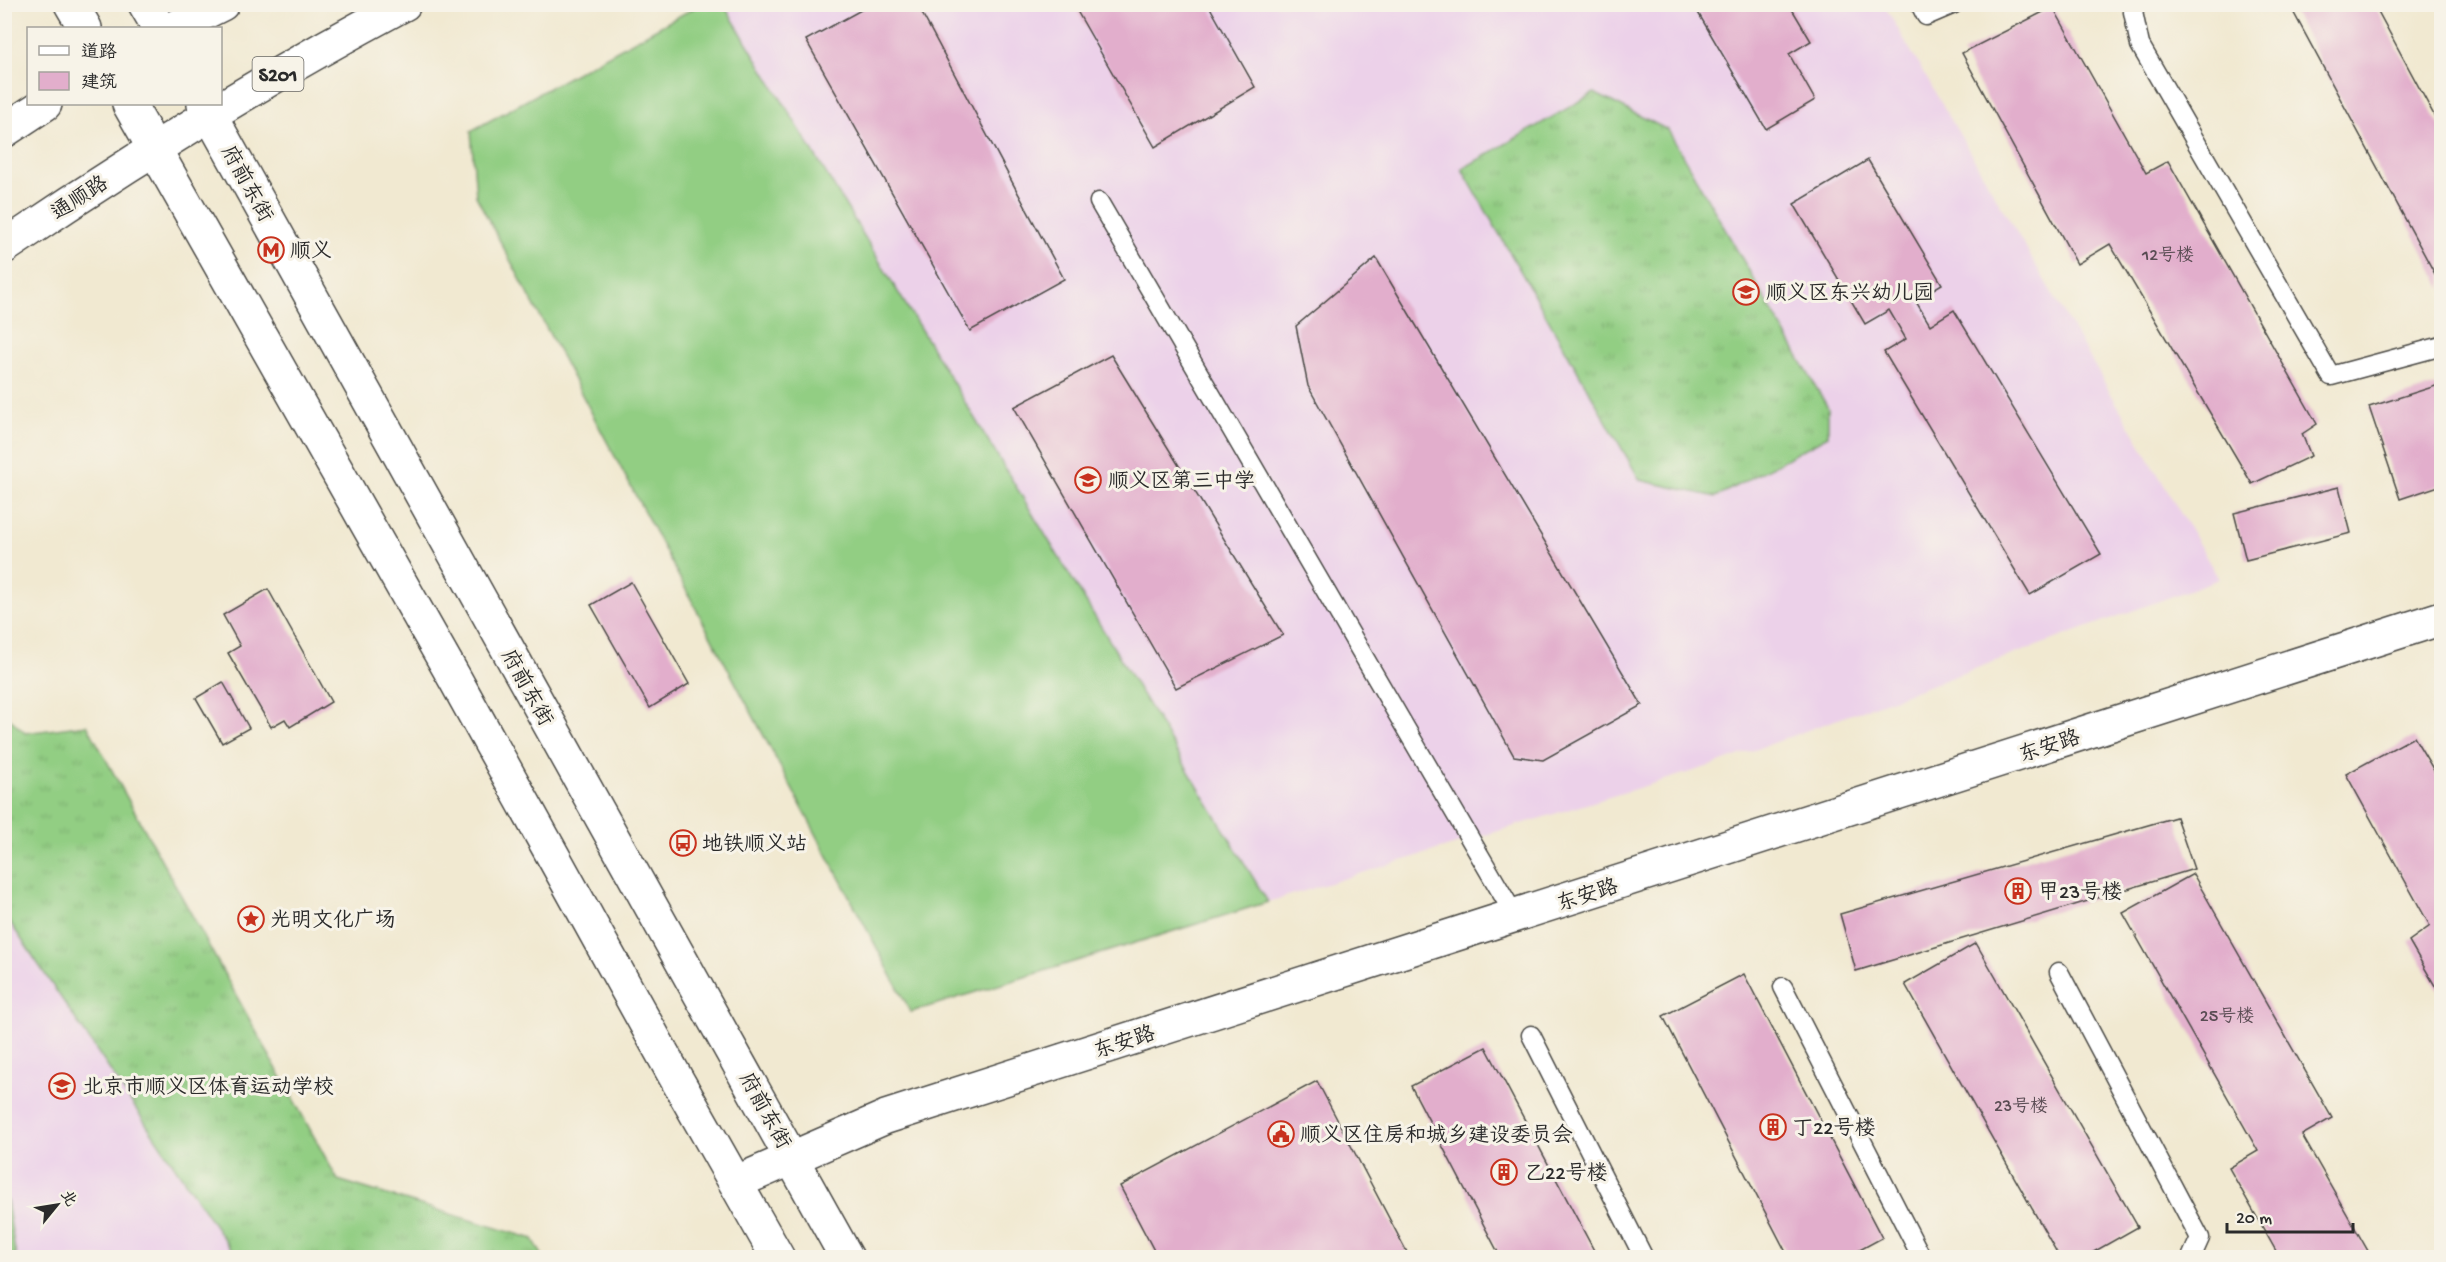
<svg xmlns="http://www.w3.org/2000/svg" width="2446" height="1262" font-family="'Gochi Hand','LXGW WenKai TC',sans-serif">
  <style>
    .built { fill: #ecd1e9 }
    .grass { fill: url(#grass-tufts); stroke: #5e7c57; stroke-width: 1.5 }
    .pitch { fill: #92ce83; stroke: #5e7c57; stroke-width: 1.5 }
    .building { fill: #e2aecc }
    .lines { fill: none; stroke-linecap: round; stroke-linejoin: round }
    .service-casing { stroke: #494844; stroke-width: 21 }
    .tertiary-casing { stroke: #494844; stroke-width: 36 }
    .primary-casing { stroke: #494844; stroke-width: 36 }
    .service { stroke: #fff; stroke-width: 18 }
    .tertiary { stroke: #fff; stroke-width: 33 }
    .primary { stroke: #fff; stroke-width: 33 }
    .labels { text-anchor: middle; stroke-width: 6; stroke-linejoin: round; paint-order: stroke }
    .number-label { font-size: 18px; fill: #594c53 }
    .shield { fill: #f7f3e8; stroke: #686764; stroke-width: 1.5 }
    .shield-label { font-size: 20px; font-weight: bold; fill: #2b2b2b }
    .street-label { font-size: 21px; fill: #2b2b2b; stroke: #f7f3e8 }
    .poi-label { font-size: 21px; fill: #2b2b2b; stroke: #f7f3e8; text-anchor: start }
  </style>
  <defs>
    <pattern id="grass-tufts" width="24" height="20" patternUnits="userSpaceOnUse" patternTransform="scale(1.5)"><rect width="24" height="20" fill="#92ce83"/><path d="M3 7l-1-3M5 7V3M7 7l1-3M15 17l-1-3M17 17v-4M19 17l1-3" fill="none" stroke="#7eb171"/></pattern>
  </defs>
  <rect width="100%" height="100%" fill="#f7f3e8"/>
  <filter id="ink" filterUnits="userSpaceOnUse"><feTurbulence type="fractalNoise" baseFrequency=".0167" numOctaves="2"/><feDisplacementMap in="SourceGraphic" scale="12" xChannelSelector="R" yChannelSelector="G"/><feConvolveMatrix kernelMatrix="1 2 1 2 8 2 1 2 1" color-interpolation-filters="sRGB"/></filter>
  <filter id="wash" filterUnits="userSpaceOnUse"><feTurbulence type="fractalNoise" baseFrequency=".008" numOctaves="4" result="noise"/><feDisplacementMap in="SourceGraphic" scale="24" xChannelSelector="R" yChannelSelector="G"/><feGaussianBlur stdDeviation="1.35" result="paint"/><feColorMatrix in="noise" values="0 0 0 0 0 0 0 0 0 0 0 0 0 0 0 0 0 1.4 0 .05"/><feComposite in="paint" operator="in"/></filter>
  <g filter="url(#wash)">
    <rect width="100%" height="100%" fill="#f1e9d1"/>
    <g class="built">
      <polygon points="699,5 1884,5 2219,579 1713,765 911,1012 476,196 471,131"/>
      <polygon points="5,915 236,1257 5,1257"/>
    </g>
    <g class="grass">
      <polygon points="1594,93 1668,130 1828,408 1828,436 1716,497 1640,480 1462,169"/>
      <polygon points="5,714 25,733 87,725 338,1180 533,1239 543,1257 236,1257 5,915"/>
    </g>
    <g class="pitch">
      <polygon points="699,5 724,5 1268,902 911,1012 476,196 471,131"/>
      <polygon points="4,1196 7,1201 16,1257 5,1257"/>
    </g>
    <g id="blocks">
      <g class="building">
        <polygon points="872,4 917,4 1064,279 970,331 806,40"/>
        <polygon points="1073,4 1208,4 1255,87 1155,147"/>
        <polygon points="1693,4 1789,4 1811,41 1789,54 1815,100 1766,129"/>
        <polygon points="2289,4 2374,4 2442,130 2442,287"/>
        <polygon points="2053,7 2146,173 2168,161 2317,424 2302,434 2311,456 2252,484 2110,244 2077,264 1962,53"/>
        <polygon points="1868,160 1942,284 1915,300 1930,325 1954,310 2101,554 2030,595 1884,352 1906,339 1889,310 1865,324 1794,204"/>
        <polygon points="1376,258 1642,705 1543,760 1514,756 1308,386 1296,326"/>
        <polygon points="1111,355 1283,635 1176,688 1014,407"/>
        <polygon points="2442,384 2442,485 2400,499 2369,407"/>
        <polygon points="2339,487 2351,533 2246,560 2234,513"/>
        <polygon points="631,582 689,684 650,708 591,605"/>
        <polygon points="268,589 331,702 290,727 285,719 271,727 228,653 240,646 223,615"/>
        <polygon points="223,682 249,728 222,743 196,698"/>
        <polygon points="2414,737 2442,784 2442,998 2409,941 2430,926 2346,774"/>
        <polygon points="2176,817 2194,869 1856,971 1840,914"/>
        <polygon points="2193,874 2332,1118 2302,1135 2372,1258 2280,1258 2229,1168 2258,1151 2123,913"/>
        <polygon points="1976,943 2138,1227 2083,1258 2060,1258 1905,984"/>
        <polygon points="1744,974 1882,1238 1845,1258 1789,1258 1663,1016"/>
        <polygon points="1486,1047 1598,1258 1501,1258 1411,1086"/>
        <polygon points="1317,1081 1410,1258 1158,1258 1120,1186"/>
      </g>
    </g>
  </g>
  <g filter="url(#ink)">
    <use href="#blocks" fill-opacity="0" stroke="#494844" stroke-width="1.5"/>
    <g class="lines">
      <g class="service-casing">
        <g id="service">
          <polyline points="1920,4 1926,16 1954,4"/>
          <polyline points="2137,4 2133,12 2140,45 2331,376 2442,346"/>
          <polyline points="1099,202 1515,916"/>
          <polyline points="2059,972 2200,1238 2191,1258"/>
          <polyline points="1783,987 1922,1258"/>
          <polyline points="1531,1035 1644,1258"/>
        </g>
      </g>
      <g class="tertiary-casing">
        <polyline id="tertiary" points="737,1182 886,1117 2442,618"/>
      </g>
      <g class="primary-casing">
        <g id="primary">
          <polyline points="71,4 85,28"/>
          <polyline points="145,4 159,28"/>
          <polyline points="174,28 222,4"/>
          <polyline points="129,104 455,679 676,1078 778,1258"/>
          <polyline points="204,104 847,1258"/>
          <polyline points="4,131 45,104"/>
          <path d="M 4,247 C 133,159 266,78 404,4"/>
        </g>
      </g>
      <use href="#service" class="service"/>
      <use href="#tertiary" class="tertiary"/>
      <use href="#primary" class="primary"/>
    </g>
  </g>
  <defs>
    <g id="metro-ring" transform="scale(1.35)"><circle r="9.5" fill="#f7f3e8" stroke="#c8321e" stroke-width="1.5"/><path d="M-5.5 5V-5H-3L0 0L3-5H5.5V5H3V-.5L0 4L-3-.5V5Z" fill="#c8321e"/></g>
    <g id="school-ring" transform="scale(1.35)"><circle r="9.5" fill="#f7f3e8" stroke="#c8321e" stroke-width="1.5"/><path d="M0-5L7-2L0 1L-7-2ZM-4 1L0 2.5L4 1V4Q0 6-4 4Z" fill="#c8321e"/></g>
    <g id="bus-ring" transform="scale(1.35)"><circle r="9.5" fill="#f7f3e8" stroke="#c8321e" stroke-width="1.5"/><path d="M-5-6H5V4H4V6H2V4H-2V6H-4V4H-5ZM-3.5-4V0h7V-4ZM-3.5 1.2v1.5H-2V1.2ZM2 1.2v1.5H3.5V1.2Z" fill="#c8321e"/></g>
    <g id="building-ring" transform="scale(1.35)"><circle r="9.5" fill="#f7f3e8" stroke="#c8321e" stroke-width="1.5"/><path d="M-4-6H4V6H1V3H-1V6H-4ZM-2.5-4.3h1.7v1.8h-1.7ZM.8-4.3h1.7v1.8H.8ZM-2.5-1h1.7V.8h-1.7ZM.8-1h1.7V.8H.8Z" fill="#c8321e"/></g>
    <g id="sight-ring" transform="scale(1.35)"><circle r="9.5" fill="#f7f3e8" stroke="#c8321e" stroke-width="1.5"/><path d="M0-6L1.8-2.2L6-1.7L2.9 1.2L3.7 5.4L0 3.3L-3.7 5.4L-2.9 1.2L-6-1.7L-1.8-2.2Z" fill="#c8321e"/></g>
    <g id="university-ring" transform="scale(1.35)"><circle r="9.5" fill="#f7f3e8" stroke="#c8321e" stroke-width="1.5"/><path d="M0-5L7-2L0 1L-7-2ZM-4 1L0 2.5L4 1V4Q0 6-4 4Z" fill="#c8321e"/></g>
    <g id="civic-ring" transform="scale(1.35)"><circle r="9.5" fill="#f7f3e8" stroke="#c8321e" stroke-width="1.5"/><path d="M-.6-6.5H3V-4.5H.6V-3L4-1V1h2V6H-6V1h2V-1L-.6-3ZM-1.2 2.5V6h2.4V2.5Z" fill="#c8321e"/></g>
  </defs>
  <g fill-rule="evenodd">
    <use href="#metro-ring" x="271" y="250"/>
    <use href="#school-ring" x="1746" y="292"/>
    <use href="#school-ring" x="1088" y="480"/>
    <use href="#bus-ring" x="683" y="843"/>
    <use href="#building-ring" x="2018" y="891"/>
    <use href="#sight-ring" x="251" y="919"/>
    <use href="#university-ring" x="62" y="1086"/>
    <use href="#building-ring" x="1773" y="1127"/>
    <use href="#civic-ring" x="1281" y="1134"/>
    <use href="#building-ring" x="1504" y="1172"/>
  </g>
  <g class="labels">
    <g class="number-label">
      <text x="2168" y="260">12号楼</text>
      <text x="2227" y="1021">25号楼</text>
      <text x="2021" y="1111">23号楼</text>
    </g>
    <rect class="shield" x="252.5" y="57" width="51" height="34" rx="4.5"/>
    <g class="shield-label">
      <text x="278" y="81">S201</text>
    </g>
    <g class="street-label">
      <text transform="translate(248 183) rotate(61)" y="7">府前东街</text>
      <text transform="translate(79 197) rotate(-33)" y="7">通顺路</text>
      <text transform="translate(528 687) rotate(61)" y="7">府前东街</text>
      <text transform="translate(2049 745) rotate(-18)" y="7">东安路</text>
      <text transform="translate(1587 894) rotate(-18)" y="7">东安路</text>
      <text transform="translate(1124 1041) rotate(-18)" y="7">东安路</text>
      <text transform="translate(766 1110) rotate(61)" y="7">府前东街</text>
    </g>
    <g class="poi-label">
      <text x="290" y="257">顺义</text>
      <text x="1766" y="299">顺义区东兴幼儿园</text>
      <text x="1108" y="487">顺义区第三中学</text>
      <text x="702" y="850">地铁顺义站</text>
      <text x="2038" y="898">甲23号楼</text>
      <text x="270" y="926">光明文化广场</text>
      <text x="82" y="1093">北京市顺义区体育运动学校</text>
      <text x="1792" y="1134">丁22号楼</text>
      <text x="1300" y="1141">顺义区住房和城乡建设委员会</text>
      <text x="1524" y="1179">乙22号楼</text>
    </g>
  </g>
  <rect width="2446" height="1262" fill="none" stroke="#f7f3e8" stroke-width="24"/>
  <rect x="27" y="27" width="195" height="78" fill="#f7f3e8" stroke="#a5a39c" stroke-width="1.5"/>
  <rect x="39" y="46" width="30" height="9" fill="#ffffff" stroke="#a5a39c" stroke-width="1.5"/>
  <text x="81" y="57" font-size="18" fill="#2b2b2b">道路</text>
  <rect x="39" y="72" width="30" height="18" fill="#e2aecc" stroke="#a5a39c" stroke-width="1.5"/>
  <text x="81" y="87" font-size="18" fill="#2b2b2b">建筑</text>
  <g transform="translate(57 1205) rotate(60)" stroke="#f7f3e8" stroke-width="4.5" paint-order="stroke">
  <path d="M0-4.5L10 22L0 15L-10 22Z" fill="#2b2b2b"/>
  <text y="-9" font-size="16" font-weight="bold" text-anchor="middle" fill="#2b2b2b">北</text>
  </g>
  <path d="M2227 1223v9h126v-9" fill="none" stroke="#2b2b2b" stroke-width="3"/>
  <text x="2236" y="1223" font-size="18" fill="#2b2b2b" stroke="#f7f3e8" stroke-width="4.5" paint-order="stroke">20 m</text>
</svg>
